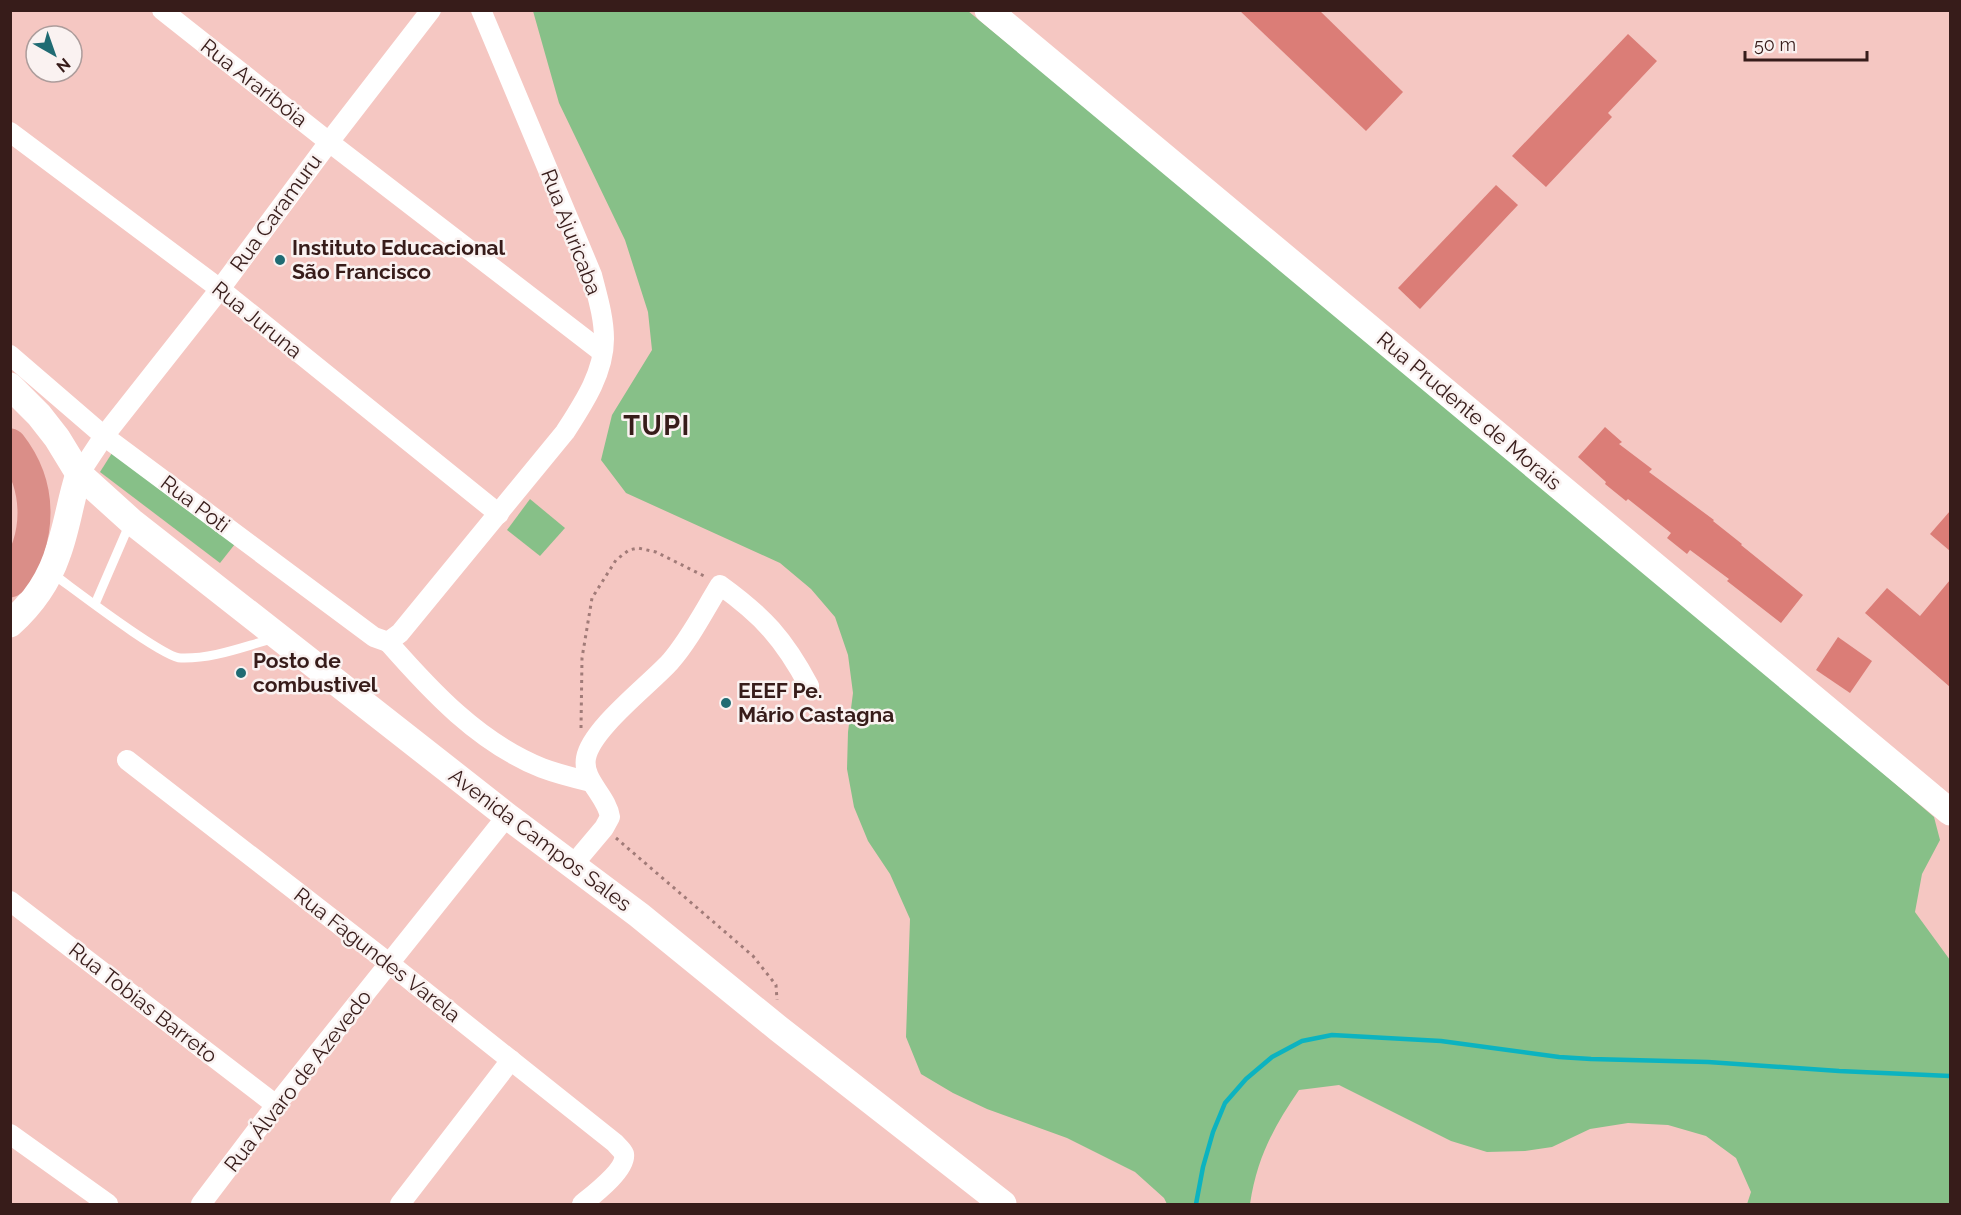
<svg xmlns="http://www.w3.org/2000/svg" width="1961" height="1215" font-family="Raleway,sans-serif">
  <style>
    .green { fill: #87c088 }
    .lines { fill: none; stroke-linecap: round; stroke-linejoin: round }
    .stream { stroke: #0cb3c0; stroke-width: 4.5 }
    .building { fill: #db7d77 }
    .path { stroke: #a17b78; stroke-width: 3; stroke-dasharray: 3 4.5; stroke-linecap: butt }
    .lane { stroke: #fff; stroke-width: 9 }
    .street { stroke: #fff; stroke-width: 20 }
    .secondary { stroke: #fff; stroke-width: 27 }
    .highway { stroke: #da8e88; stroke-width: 33 }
    .poi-dot { fill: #206b73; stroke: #faf2f1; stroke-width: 2 }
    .labels { text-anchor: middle; stroke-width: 5; stroke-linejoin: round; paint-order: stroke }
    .street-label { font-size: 21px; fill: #371c1a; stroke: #faf2f1 }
    .poi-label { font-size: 21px; font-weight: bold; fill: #371c1a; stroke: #faf2f1; text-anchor: start }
    .district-label { font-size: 27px; font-weight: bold; letter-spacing: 1.5px; fill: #371c1a; stroke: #faf2f1 }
  </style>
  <rect width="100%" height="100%" fill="#f5c7c2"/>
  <g class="green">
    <path d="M 533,11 L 968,11 L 1246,239 L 1833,730 L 1934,817 L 1940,840 L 1922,874 L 1915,912 L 1950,960 L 1950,1204 L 1747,1204 L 1751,1192 L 1736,1158 L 1706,1136 L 1668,1125 L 1628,1123 L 1590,1129 L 1552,1147 L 1525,1151 L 1487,1152 L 1451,1141 L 1339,1085 L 1299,1090 C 1273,1128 1257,1158 1250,1204 L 1167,1204 L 1164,1198 L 1135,1172 L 1067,1138 L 987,1109 L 953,1093 L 921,1074 L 906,1037 L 910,919 L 890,874 L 868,841 L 854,807 L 847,769 L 848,732 L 853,693 L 848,655 L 835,617 L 811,589 L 780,563 L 626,493 L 601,460 L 612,415 L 652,350 L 648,312 L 625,240 L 559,103 Z"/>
    <polygon points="112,453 235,544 220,563 100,472"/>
    <polygon points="530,499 565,528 540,556 507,530"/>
  </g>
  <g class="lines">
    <polyline class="stream" points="1196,1204 1203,1167 1213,1132 1225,1103 1246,1079 1272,1057 1302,1041 1332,1035 1441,1041 1559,1057 1591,1059 1708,1062 1839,1071 1950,1076"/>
  </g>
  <g class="building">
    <polygon points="1239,10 1319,10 1403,92 1366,131"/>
    <polygon points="1628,34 1657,61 1608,113 1612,117 1546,187 1512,156"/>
    <polygon points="1496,185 1518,205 1420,309 1398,288"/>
    <polygon points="1605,427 1622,442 1619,444 1652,469 1649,472 1714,520 1713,521 1742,544 1741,545 1803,595 1781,623 1727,581 1729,579 1690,550 1687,554 1667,538 1671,533 1628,499 1626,501 1605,484 1606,482 1578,457"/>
    <polygon points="1950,511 1950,551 1930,534"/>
    <polygon points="1950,580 1950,687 1865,613 1887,588 1920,616"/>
    <polygon points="1838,637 1872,661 1850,693 1816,670"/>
  </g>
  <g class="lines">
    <g class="path">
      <polyline points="581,728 582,658 592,598 616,560 629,550 638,548 656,552 706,577"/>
      <polyline points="616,838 753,956 776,985 777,1000"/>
    </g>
    <g class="lane">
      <path d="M 53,574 C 74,589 163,658 181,658 C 213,659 242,647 272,639"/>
      <polyline points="95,604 130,523"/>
    </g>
    <g class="street">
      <polyline points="162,10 329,142 602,352"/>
      <polyline points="10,132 220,289 499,514"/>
      <polyline points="10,355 104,436 374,637 388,642"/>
      <polyline points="79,474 104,436 220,289 329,142 431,10"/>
      <path d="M 388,642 L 400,633 L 565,432 C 583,404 604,373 604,339 C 604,317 597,295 592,275 L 481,10"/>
      <path d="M 388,642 C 431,691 479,743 542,768 C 558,774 574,778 591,782"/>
      <path d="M 127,760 L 390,964 L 615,1143 C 618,1147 622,1149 624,1154 C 627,1169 593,1195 582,1204"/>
      <path d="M 572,866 L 604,828 L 610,817 C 607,796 582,780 586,758 C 591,729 649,685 670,662 C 690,639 704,611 720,585 C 763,616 784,639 809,686"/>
      <polyline points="10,901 276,1105"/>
      <polyline points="10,1134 108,1204"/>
      <polyline points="201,1204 276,1105 507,816"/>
      <polyline points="400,1204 511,1060"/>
    </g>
    <g class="secondary">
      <polyline points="988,10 1950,812"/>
      <polyline points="10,386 39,415 57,438 79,474 131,521 507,816 639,915 779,1029 1003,1204"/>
      <path d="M 10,624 C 31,605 48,581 57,555 C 67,529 70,501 79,474"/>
    </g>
    <path class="highway" d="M 10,445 C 42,486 42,539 10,581"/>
  </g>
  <g class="poi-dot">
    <circle cx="280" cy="260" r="6"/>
    <circle cx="241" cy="673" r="6"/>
    <circle cx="726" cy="703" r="6"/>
  </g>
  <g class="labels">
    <g class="street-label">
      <text transform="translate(254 83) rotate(38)" y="7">Rua Araribóia</text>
      <text transform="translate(276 213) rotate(-54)" y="7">Rua Caramuru</text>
      <text transform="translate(571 232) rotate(69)" y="7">Rua Ajuricaba</text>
      <text transform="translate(257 320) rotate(39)" y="7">Rua Juruna</text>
      <text transform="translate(1469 411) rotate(40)" y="7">Rua Prudente de Morais</text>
      <text transform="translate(195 504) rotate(37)" y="7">Rua Poti</text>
      <text transform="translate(540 840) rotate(37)" y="7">Avenida Campos Sales</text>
      <text transform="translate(377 955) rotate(38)" y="7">Rua Fagundes Varela</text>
      <text transform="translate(143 1003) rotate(38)" y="7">Rua Tobias Barreto</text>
      <text transform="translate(298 1081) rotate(-52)" y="7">Rua Álvaro de Azevedo</text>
    </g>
    <g class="poi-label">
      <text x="292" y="255">Instituto Educacional<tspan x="292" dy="24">São Francisco</tspan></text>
      <text x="253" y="668">Posto de<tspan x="253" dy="24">combustivel</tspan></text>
      <text x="738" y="698">EEEF Pe.<tspan x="738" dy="24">Mário Castagna</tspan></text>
    </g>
    <g class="district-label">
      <text x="657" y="435">TUPI</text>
    </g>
  </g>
  <rect width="1961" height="1215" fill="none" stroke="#371c1a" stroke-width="24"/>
  <g transform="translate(54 54) rotate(140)"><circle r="28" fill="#faf2f1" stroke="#ac9c9b" stroke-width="1.5"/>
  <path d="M0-4.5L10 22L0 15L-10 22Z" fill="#206b73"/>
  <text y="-9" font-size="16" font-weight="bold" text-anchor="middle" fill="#371c1a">N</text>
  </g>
  <path d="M1745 51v9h122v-9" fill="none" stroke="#371c1a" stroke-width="3"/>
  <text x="1754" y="51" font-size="18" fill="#371c1a" stroke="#faf2f1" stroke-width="4.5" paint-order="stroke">50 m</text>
</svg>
